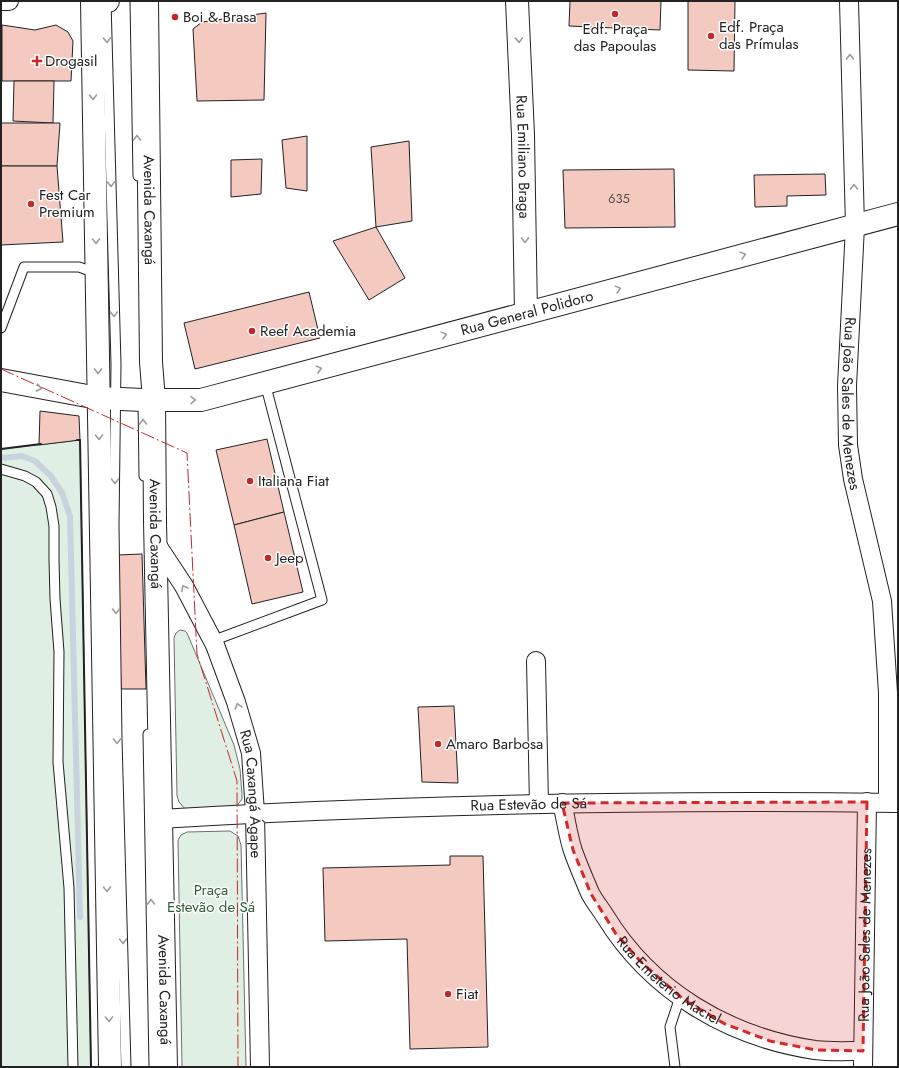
<svg xmlns="http://www.w3.org/2000/svg" width="899" height="1068" font-family="Jost,sans-serif">
  <style>
    .green { fill: #e0efe3; stroke: #6f6f6f }
    .lines { fill: none; stroke-linecap: round; stroke-linejoin: round }
    .stream { stroke: #c7d3dd; stroke-width: 6 }
    .building { fill: #f3c9c0; stroke: #222 }
    .lane-casing { stroke: #222; stroke-width: 11 }
    .street-casing { stroke: #222; stroke-width: 20 }
    .secondary-casing { stroke: #222; stroke-width: 24 }
    .primary-casing { stroke: #222; stroke-width: 24 }
    .lane { stroke: #fff; stroke-width: 9 }
    .street { stroke: #fff; stroke-width: 18 }
    .secondary { stroke: #fff; stroke-width: 22 }
    .primary { stroke: #fff; stroke-width: 22 }
    .wall { stroke: #222; stroke-width: 2 }
    .power { stroke: #c62828; stroke-width: 1; stroke-dasharray: 14 3 2 3; stroke-linecap: butt }
    .oneway { stroke: #9c9c9c }
    .marked { fill: #d62828; fill-opacity: 0.2; stroke: #d62828; stroke-width: 3; stroke-dasharray: 8 5; stroke-linejoin: round }
    .poi-dot { fill: #c62828; stroke: #fff; stroke-width: 1.5 }
    .labels { text-anchor: middle; stroke-width: 3; stroke-linejoin: round; paint-order: stroke }
    .number-label { font-size: 13px; fill: #564c4a }
    .poi-label { font-size: 15px; fill: #222; stroke: #fff; text-anchor: start }
    .street-label { font-size: 15px; fill: #222; stroke: #fff }
    .park-label { font-size: 15px; fill: #2f5e38; stroke: #fff }
  </style>
  <rect width="100%" height="100%" fill="#fff"/>
  <g class="green">
    <polygon points="80,440 91,1067 1,1067 1,449"/>
    <polygon points="180,630 185,631 187,633 234,745 240,769 242,794 242,799 236,807 186,810 179,802 177,796 174,638 176,633"/>
    <polygon points="230,831 238,836 241,845 246,1067 182,1067 178,840 181,835 187,832"/>
  </g>
  <g class="lines">
    <polyline class="stream" points="1,458 22,456 35,461 51,476 62,493 70,516 80,917"/>
  </g>
  <g class="building">
    <polygon points="570,1 661,1 660,30 569,26"/>
    <polygon points="688,1 735,1 734,71 688,70"/>
    <polygon points="266,13 264,100 197,101 193,29 202,22"/>
    <polygon points="2,25 35,30 56,25 68,32 73,41 71,81 2,81"/>
    <polygon points="14,81 54,81 53,123 13,121"/>
    <polygon points="1,123 60,123 57,166 1,166"/>
    <polygon points="307,136 307,191 286,188 282,140"/>
    <polygon points="409,141 412,221 376,227 371,147"/>
    <polygon points="262,159 261,194 231,197 231,160"/>
    <polygon points="1,166 57,166 63,242 1,245"/>
    <polygon points="674,169 675,227 565,228 563,170"/>
    <polygon points="825,174 826,195 787,196 787,206 755,207 754,175"/>
    <polygon points="376,227 405,278 369,300 333,241"/>
    <polygon points="309,292 320,338 195,369 184,323"/>
    <polygon points="40,411 79,416 80,440 39,445"/>
    <polygon points="267,439 284,512 234,525 216,450"/>
    <polygon points="284,512 303,592 252,604 234,525"/>
    <polygon points="142,554 146,689 121,689 117,555"/>
    <polygon points="454,706 458,783 422,782 418,707"/>
    <polygon points="450,856 483,856 488,1047 410,1049 407,939 325,941 323,868 450,865"/>
  </g>
  <g class="lines">
    <g class="lane-casing">
      <g id="lane">
        <polyline points="106,1 116,364 114,526 117,739 126,1067"/>
        <polyline points="135,1 138,176"/>
        <polyline points="1,328 24,267 79,267 96,273"/>
        <polyline points="143,400 144,476"/>
        <polyline points="1,469 25,476 36,482 47,494 51,507 54,526 54,559 55,599 59,652 58,762 69,888 73,1067"/>
        <polyline points="212,641 322,600 265,383"/>
        <polyline points="148,734 154,1067"/>
        <polyline points="675,1067 670,1027 680,997"/>
      </g>
    </g>
    <g class="street-casing">
      <g id="street">
        <polyline points="1,1 9,1"/>
        <path id="s1" d="M 849,1 L 855,226 L 847,386 L 848,445 L 853,479 L 882,601 L 888,693 L 888,802"/>
        <path id="s2" d="M 155,542 L 184,586 L 215,645 L 236,702 L 251,753 L 255,813 L 260,1067"/>
        <polyline points="536,661 539,804"/>
        <path id="s3" d="M 562,803 C 566,819 568,836 573,851 C 578,865 584,879 590,893 C 594,901 600,908 605,916 C 651,991 728,1037 815,1050 C 831,1052 848,1051 863,1051"/>
        <path id="s4" d="M 160,819 C 406,804 652,800 898,803"/>
        <path id="s5" d="M 863,1067 L 867,802"/>
      </g>
    </g>
    <g class="secondary-casing">
      <g id="secondary">
        <path id="s6" d="M 517,1 L 523,135 L 526,313"/>
        <polyline points="92,2 108,1"/>
        <path id="s7" d="M 1,380 L 98,398 L 143,400 L 201,400 L 898,214"/>
      </g>
    </g>
    <g class="primary-casing">
      <g id="primary">
        <polyline points="92,1 110,1067"/>
        <path id="s8" d="M 147,1 L 151,362 L 154,400 L 155,521 L 166,1067"/>
      </g>
    </g>
    <use href="#lane" class="lane"/>
    <use href="#street" class="street"/>
    <use href="#secondary" class="secondary"/>
    <use href="#primary" class="primary"/>
    <g class="wall">
      <polyline points="77,440 80,440 91,1067"/>
      <polyline points="1,449 41,444"/>
    </g>
    <polyline class="power" points="1,369 187,453 197,654 237,781 238,1067"/>
  </g>
  <defs><path id="oneway-chevron" d="M-2-3.5L2.5 0L-2 3.5" fill="none" stroke-width="1.6" stroke-linecap="round" stroke-linejoin="round"/></defs>
  <g class="oneway">
    <use href="#oneway-chevron" transform="translate(107 40) rotate(88)"/>
    <use href="#oneway-chevron" transform="translate(519 40) rotate(88)"/>
    <use href="#oneway-chevron" transform="translate(850 57) rotate(-91)"/>
    <use href="#oneway-chevron" transform="translate(93 97) rotate(89)"/>
    <use href="#oneway-chevron" transform="translate(137 138) rotate(-91)"/>
    <use href="#oneway-chevron" transform="translate(111 184) rotate(88)"/>
    <use href="#oneway-chevron" transform="translate(854 187) rotate(-91)"/>
    <use href="#oneway-chevron" transform="translate(525 240) rotate(89)"/>
    <use href="#oneway-chevron" transform="translate(96 241) rotate(89)"/>
    <use href="#oneway-chevron" transform="translate(743 255) rotate(-15)"/>
    <use href="#oneway-chevron" transform="translate(618 289) rotate(-15)"/>
    <use href="#oneway-chevron" transform="translate(114 314) rotate(88)"/>
    <use href="#oneway-chevron" transform="translate(444 335) rotate(-15)"/>
    <use href="#oneway-chevron" transform="translate(319 369) rotate(-15)"/>
    <use href="#oneway-chevron" transform="translate(98 371) rotate(90)"/>
    <use href="#oneway-chevron" transform="translate(39 388) rotate(11)"/>
    <use href="#oneway-chevron" transform="translate(193 400) rotate(-1)"/>
    <use href="#oneway-chevron" transform="translate(143 422) rotate(-91)"/>
    <use href="#oneway-chevron" transform="translate(99 437) rotate(89)"/>
    <use href="#oneway-chevron" transform="translate(115 481) rotate(91)"/>
    <use href="#oneway-chevron" transform="translate(184 588) rotate(-119)"/>
    <use href="#oneway-chevron" transform="translate(116 611) rotate(89)"/>
    <use href="#oneway-chevron" transform="translate(238 706) rotate(-107)"/>
    <use href="#oneway-chevron" transform="translate(117 741) rotate(89)"/>
    <use href="#oneway-chevron" transform="translate(107 889) rotate(89)"/>
    <use href="#oneway-chevron" transform="translate(151 902) rotate(-91)"/>
    <use href="#oneway-chevron" transform="translate(123 941) rotate(89)"/>
    <use href="#oneway-chevron" transform="translate(109 1019) rotate(89)"/>
  </g>
  <path class="marked" d="M 867,802 L 863,1051 L 816,1050 L 770,1041 L 725,1024 L 684,1000 L 640,961 L 616,934 L 591,894 L 573,850 L 562,803 Z"/>
  <g class="poi-dot">
    <circle cx="615" cy="14" r="4"/>
    <circle cx="175" cy="17" r="4"/>
    <circle cx="711" cy="36" r="4"/>
    <path d="M35 55h4v4h4v4h-4v4h-4v-4h-4v-4h4z"/>
    <circle cx="31" cy="204" r="4"/>
    <circle cx="252" cy="331" r="4"/>
    <circle cx="250" cy="481" r="4"/>
    <circle cx="268" cy="558" r="4"/>
    <circle cx="438" cy="744" r="4"/>
    <circle cx="448" cy="994" r="4"/>
  </g>
  <g class="labels">
    <g class="number-label">
      <text x="619" y="203">635</text>
    </g>
    <g class="poi-label">
      <text x="183" y="22">Boi &amp; Brasa</text>
      <text x="719" y="32">Edf. Praça<tspan x="719" dy="17">das Prímulas</tspan></text>
      <text x="615" y="34" text-anchor="middle">Edf. Praça<tspan x="615" dy="17">das Papoulas</tspan></text>
      <text x="45" y="66">Drogasil</text>
      <text x="39" y="200">Fest Car<tspan x="39" dy="17">Premium</tspan></text>
      <text x="260" y="336">Reef Academia</text>
      <text x="258" y="486">Italiana Fiat</text>
      <text x="276" y="563">Jeep</text>
      <text x="446" y="749">Amaro Barbosa</text>
      <text x="456" y="999">Fiat</text>
    </g>
    <g class="street-label">
      <text dy="5" stroke="none"><textPath href="#s6" startOffset="156">Rua Emiliano Braga</textPath></text>
      <text dy="5" stroke="none"><textPath href="#s8" startOffset="209">Avenida Caxangá</textPath></text>
      <text dy="5" stroke="none"><textPath href="#s7" startOffset="539">Rua General Polidoro</textPath></text>
      <text dy="5" stroke="none"><textPath href="#s1" startOffset="403">Rua João Sales de Menezes</textPath></text>
      <text dy="5" stroke="none"><textPath href="#s8" startOffset="533">Avenida Caxangá</textPath></text>
      <text dy="5" stroke="none"><textPath href="#s2" startOffset="274">Rua Caxangá Ágape</textPath></text>
      <text dy="5" stroke="none"><textPath href="#s4" startOffset="369">Rua Estevão de Sá</textPath></text>
      <text dy="5" stroke="none"><textPath href="#s5" startOffset="132">Rua João Sales de Menezes</textPath></text>
      <text dy="5" stroke="none"><textPath href="#s3" startOffset="214">Rua Emeterio Maciel</textPath></text>
      <text dy="5" stroke="none"><textPath href="#s8" startOffset="989">Avenida Caxangá</textPath></text>
    </g>
    <g class="park-label">
      <text x="211" y="895">Praça<tspan x="211" dy="17">Estevão de Sá</tspan></text>
    </g>
  </g>
  <rect width="899" height="1068" fill="none" stroke="#222222" stroke-width="4"/>
</svg>
